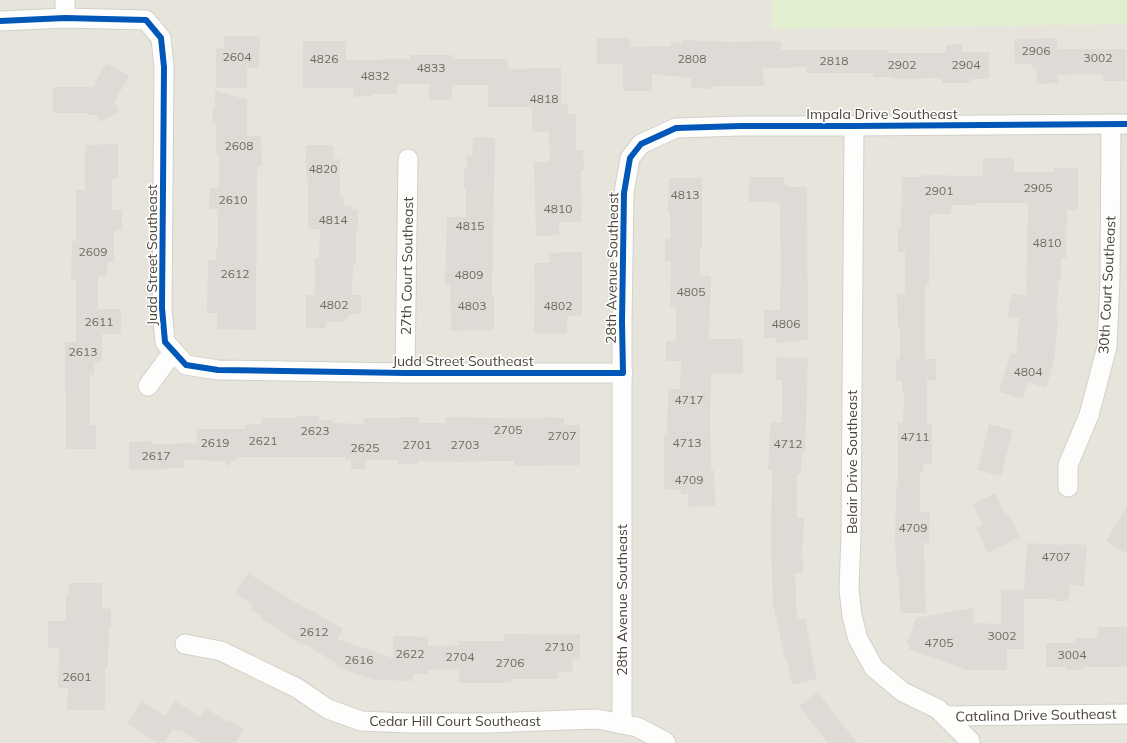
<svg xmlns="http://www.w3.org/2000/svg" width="1127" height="743" font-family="Mulish,sans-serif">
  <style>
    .residential { fill: #e7e4dc }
    .green { fill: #e1eecf }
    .building { fill: #dedbd6 }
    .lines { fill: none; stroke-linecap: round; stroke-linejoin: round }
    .street-casing { stroke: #d2d0cb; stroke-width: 21 }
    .street { stroke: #fdfdfc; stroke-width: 19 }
    .cycleway-casing { stroke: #fff; stroke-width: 8 }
    .cycleway { stroke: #0057b8; stroke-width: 6 }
    .labels { text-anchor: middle; stroke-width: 3; stroke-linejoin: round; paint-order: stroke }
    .number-label { font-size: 12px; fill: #706a61 }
    .street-label { font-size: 14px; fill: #4b4439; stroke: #fff }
  </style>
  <rect width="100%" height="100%" fill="#f4f2ee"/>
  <polygon class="residential" points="0,0 771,0 771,29 1127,24 1127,743 0,743"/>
  <polygon class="green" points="771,0 1127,0 1127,24 771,29"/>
  <g class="building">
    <polygon points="224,36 260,36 259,68 247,68 247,88 216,88 216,48 224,48"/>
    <polygon points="597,38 630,38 630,47 671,46 671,42 681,43 682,40 730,42 781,41 781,50 888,50 888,53 946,53 946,45 962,44 962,52 989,52 989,79 972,79 972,81 969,81 969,83 942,83 942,78 894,79 894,77 873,77 873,73 806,73 806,67 763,68 764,86 713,86 713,89 691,88 691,78 652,74 652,91 623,91 623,64 597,64"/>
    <polygon points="1057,38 1057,49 1126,49 1126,81 1103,81 1103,74 1058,75 1059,83 1037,84 1036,68 1032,69 1031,64 1015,64 1014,39"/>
    <polygon points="303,41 346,41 346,60 410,59 410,55 452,55 452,59 508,59 508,69 561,68 561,104 568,104 568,114 576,114 576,150 583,150 584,170 581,170 582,222 559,222 559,235 536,236 534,162 550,162 549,131 532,132 532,107 488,107 488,85 452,85 452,100 429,100 429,84 397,84 397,94 371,94 371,96 354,97 353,88 303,88"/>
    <polygon points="106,63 129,76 114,102 119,111 100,122 96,115 88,115 88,113 53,113 53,87 93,87"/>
    <polygon points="215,90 247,100 247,136 261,136 262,166 257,166 256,330 217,329 217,313 207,313 208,260 216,260 216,248 218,248 218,209 209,209 210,188 219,188 219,155 216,155 216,124 212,124 213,106 215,106"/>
    <polygon points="473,137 495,138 492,296 494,296 494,330 451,331 450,285 445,285 447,217 466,217 466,188 464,188 464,169 467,169 467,155 472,156"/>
    <polygon points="118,144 118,178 112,179 112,210 122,210 122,230 114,230 114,262 107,262 107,276 98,275 98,309 121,309 121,334 102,334 102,362 94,362 94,375 90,375 90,425 96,425 96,449 66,449 66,390 65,390 65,342 76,342 76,280 71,280 72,241 76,241 76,190 85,190 85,145"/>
    <polygon points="306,145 333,145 333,159 340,159 340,195 342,195 342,197 344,197 344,205 351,205 351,210 358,210 358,230 356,230 356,264 353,264 352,295 361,295 361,314 351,314 343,322 326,322 326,328 306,328 306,295 315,295 315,258 319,258 320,229 308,229 308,178 306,178"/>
    <polygon points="983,158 1014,158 1014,172 1054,172 1054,168 1078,168 1078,210 1067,210 1066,258 1061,258 1061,279 1059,279 1056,315 1058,315 1057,319 1058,320 1054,361 1046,388 1028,382 1023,399 999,392 1011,353 1016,354 1019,318 1008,317 1010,300 1012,300 1012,294 1026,295 1028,203 975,203 975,205 952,205 951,214 930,214 929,284 925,284 925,359 936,359 936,381 927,380 927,423 932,424 932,464 923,464 923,473 920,473 920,512 930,512 929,543 924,543 926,613 900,613 899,576 897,576 895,543 896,487 898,487 898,423 903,423 904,393 902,393 902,381 896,381 896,359 900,359 900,329 898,329 897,293 905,293 905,252 898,252 898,228 901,228 902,177 923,177 923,175 983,176"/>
    <polygon points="749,177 784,177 784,185 789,185 789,187 807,187 808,340 776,343 776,338 764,338 764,310 780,310 780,290 781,290 780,203 775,203 775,202 749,202"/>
    <polygon points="669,178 702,178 702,248 700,248 700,276 711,276 709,339 743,339 743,374 711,373 710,419 711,470 714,470 715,506 688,507 688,494 681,495 681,490 664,489 664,435 667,435 668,389 680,389 681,361 666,361 666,341 676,341 676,307 670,307 671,261 665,261 665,239 670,239 670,212 668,212"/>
    <polygon points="582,252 582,315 567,317 567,334 534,333 535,295 534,263 550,263 549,253"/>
    <polygon points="776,357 808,358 805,452 802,452 801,474 797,474 797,518 804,518 803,542 802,542 803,573 795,573 797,620 805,618 812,654 811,654 817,679 792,685 787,659 785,660 773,604 771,548 772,470 768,470 770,427 771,422 782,423 782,380 776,380"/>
    <polygon points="296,416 319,416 319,420 333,420 333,423 363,424 364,418 399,418 399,417 419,417 419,423 446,423 446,417 543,419 544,417 564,418 564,425 580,425 580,465 514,466 514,461 483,461 462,462 418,461 418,464 398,464 398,460 365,460 365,469 351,469 351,460 345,459 345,457 238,457 226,467 225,461 183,460 184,468 129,470 129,442 152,441 152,444 197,443 197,429 245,429 245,425 248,425 248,424 262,424 262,418 296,418"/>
    <polygon points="989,424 1013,430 1001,476 977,470"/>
    <polygon points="995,493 1005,514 1008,513 1020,537 988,553 976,528 983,525 973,504"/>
    <polygon points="1127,507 1127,554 1106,541"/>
    <polygon points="1027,543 1068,545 1068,543 1087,545 1084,586 1069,584 1070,597 1068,597 1068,601 1053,601 1053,599 1024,599 1024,649 1007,649 1007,670 967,670 908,649 910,646 906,645 916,618 973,608 974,623 1001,624 1001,589 1024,590"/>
    <polygon points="248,573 306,609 307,608 343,629 337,639 393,658 393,636 428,637 428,646 458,645 458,641 504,641 504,634 528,634 528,635 580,634 580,659 572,659 573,671 558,672 558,679 511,679 511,683 459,683 459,669 428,670 428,674 413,674 413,681 374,680 336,667 337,664 303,643 302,645 260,618 262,616 250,609 253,605 235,593"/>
    <polygon points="69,583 102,583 102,608 111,609 111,628 109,628 108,668 105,668 105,710 67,710 68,688 58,688 59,647 48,648 48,621 66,621 66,594 69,594"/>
    <polygon points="1098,627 1127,627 1127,667 1083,667 1083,670 1066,670 1066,667 1046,667 1046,643 1075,643 1075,638 1097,638"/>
    <polygon points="818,692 857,743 828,743 799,706"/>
    <polygon points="142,701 165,716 175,701 200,717 206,708 227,722 228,719 244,729 235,743 200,743 180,730 179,732 173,729 164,743 158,743 127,723"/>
  </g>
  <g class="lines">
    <g class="street-casing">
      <g id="street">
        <polyline points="65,0 65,18"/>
        <polyline points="0,21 65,18 146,20 161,38 164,67 162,308 165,342 186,365 218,370 405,373 623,373"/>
        <polyline points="854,126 851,536 849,589 852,616 858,639 874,668 903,692 938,709 970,741 970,743"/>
        <polyline points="405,373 408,159"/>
        <polyline points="148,386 173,352"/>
        <polyline points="1068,487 1068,465 1089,415 1107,347 1110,278 1111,124"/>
        <polyline points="185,644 221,651 297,688 328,709 361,721 408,723 490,723 597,719 637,727 664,741 666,743"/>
        <polyline points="945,716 1127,714"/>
        <polyline points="622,724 622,322 624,193 630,158 641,144 676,128 741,126 854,126 1127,124"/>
      </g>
    </g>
    <use href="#street" class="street"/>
    <g class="cycleway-casing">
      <polyline id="cycleway" points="0,21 65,18 146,20 161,38 164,67 162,308 165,342 186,365 218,370 405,373 623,373 622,322 624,193 630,158 641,144 676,128 741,126 854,126 1127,124"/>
    </g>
    <use href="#cycleway" class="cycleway"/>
  </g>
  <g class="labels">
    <g class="number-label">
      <text x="1036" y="55">2906</text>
      <text x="237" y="61">2604</text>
      <text x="1098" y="62">3002</text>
      <text x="324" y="63">4826</text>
      <text x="692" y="63">2808</text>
      <text x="834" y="65">2818</text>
      <text x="902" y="69">2902</text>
      <text x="966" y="69">2904</text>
      <text x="431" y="72">4833</text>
      <text x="375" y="80">4832</text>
      <text x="544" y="103">4818</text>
      <text x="239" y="150">2608</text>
      <text x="323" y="173">4820</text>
      <text x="1038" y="192">2905</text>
      <text x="939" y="195">2901</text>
      <text x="685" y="199">4813</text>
      <text x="233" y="204">2610</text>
      <text x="558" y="213">4810</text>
      <text x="333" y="224">4814</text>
      <text x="470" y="230">4815</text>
      <text x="1047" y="247">4810</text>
      <text x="93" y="256">2609</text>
      <text x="235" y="278">2612</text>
      <text x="469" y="279">4809</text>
      <text x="691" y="296">4805</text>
      <text x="334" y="309">4802</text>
      <text x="472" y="310">4803</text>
      <text x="558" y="310">4802</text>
      <text x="99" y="326">2611</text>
      <text x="786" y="328">4806</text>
      <text x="83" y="356">2613</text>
      <text x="1028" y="376">4804</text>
      <text x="689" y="404">4717</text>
      <text x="508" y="434">2705</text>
      <text x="315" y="435">2623</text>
      <text x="562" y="440">2707</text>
      <text x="915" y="441">4711</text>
      <text x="263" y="445">2621</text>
      <text x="215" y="447">2619</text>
      <text x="687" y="447">4713</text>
      <text x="788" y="448">4712</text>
      <text x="417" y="449">2701</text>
      <text x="465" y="449">2703</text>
      <text x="365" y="452">2625</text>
      <text x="156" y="460">2617</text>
      <text x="689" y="484">4709</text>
      <text x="913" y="532">4709</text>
      <text x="1056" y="561">4707</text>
      <text x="314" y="636">2612</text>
      <text x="1002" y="640">3002</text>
      <text x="939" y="647">4705</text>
      <text x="559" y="651">2710</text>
      <text x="410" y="658">2622</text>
      <text x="1072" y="659">3004</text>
      <text x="460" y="661">2704</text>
      <text x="359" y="664">2616</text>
      <text x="510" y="667">2706</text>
      <text x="77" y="681">2601</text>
    </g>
    <g class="street-label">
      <text x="882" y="119">Impala Drive Southeast</text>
      <text transform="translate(152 255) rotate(-90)" y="5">Judd Street Southeast</text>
      <text transform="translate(407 266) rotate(-89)" y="5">27th Court Southeast</text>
      <text transform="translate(612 268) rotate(-89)" y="5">28th Avenue Southeast</text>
      <text transform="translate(1107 285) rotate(-87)" y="5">30th Court Southeast</text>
      <text x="463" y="366">Judd Street Southeast</text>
      <text transform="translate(852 462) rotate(-90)" y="5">Belair Drive Southeast</text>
      <text transform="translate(622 600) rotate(-90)" y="5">28th Avenue Southeast</text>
      <text transform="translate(1036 715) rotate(-1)" y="5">Catalina Drive Southeast</text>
      <text x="455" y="726">Cedar Hill Court Southeast</text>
    </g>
  </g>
</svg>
